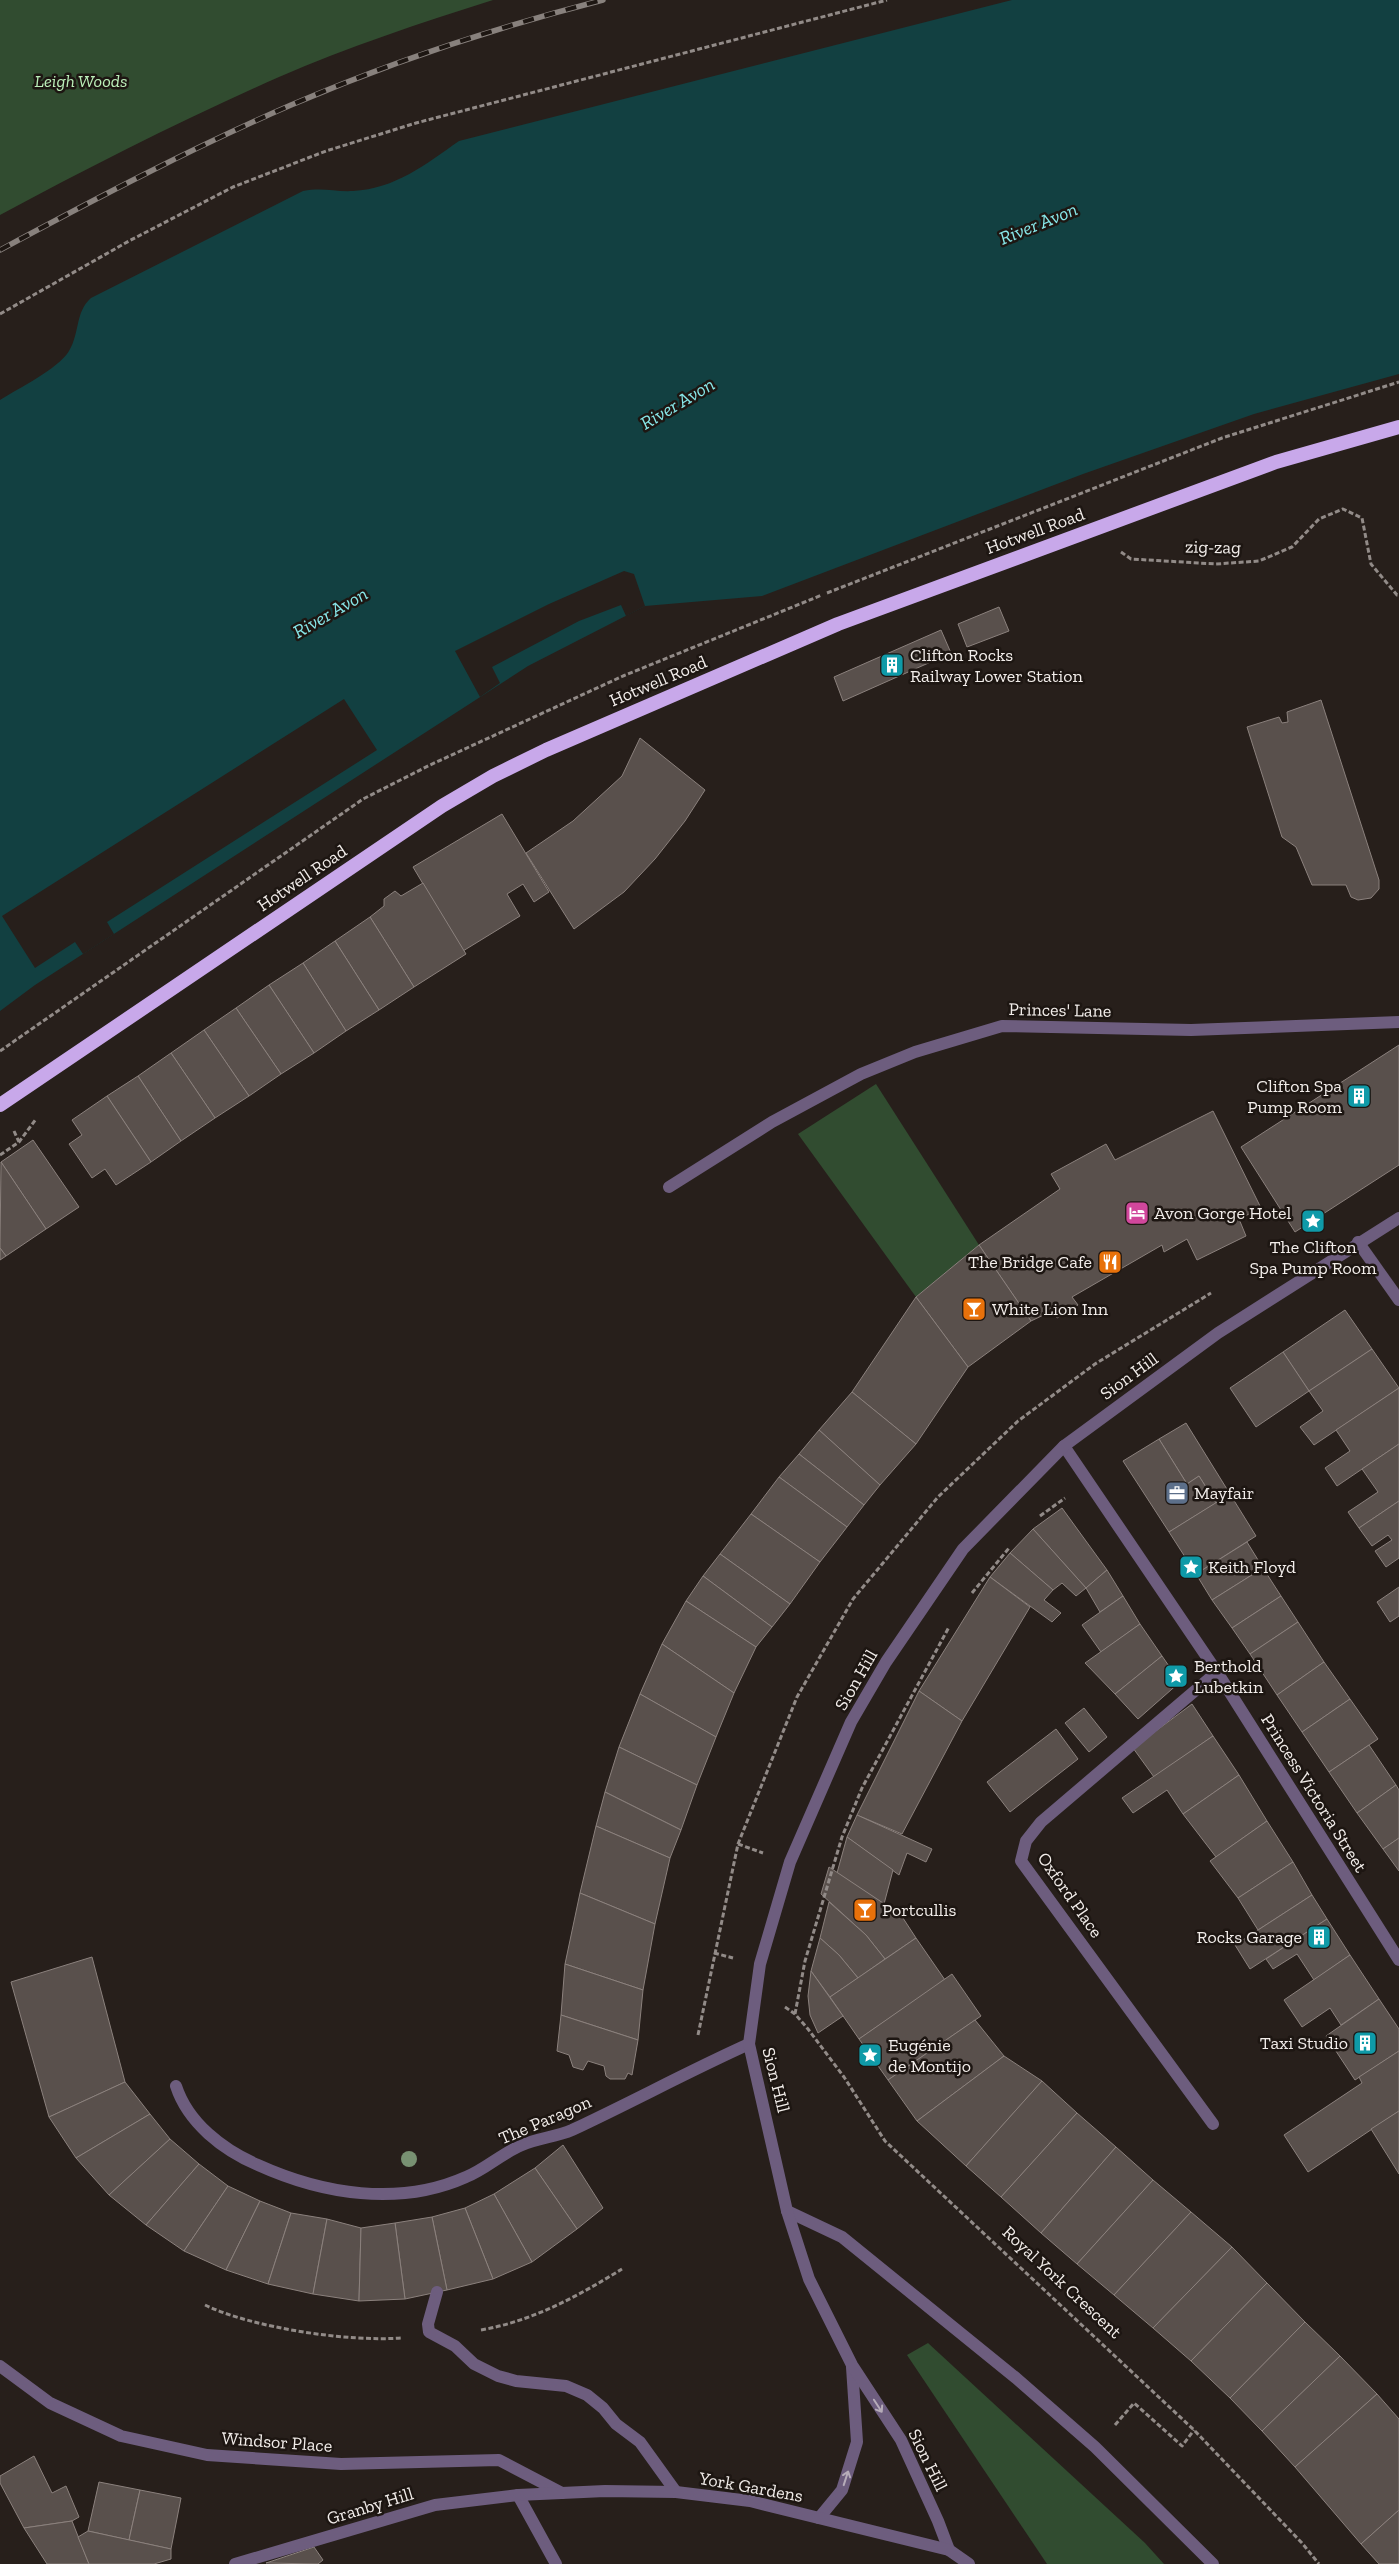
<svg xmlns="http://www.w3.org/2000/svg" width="1399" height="2564" font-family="'Zilla Slab',serif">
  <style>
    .green { fill: #314c30 }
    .water { fill: #124041 }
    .pier { fill: #271f1b }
    .building { fill: #59504c; stroke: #8b817d }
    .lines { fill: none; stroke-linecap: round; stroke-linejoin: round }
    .path { stroke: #928b88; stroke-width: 3; stroke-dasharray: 5 2.5; stroke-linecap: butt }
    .service { stroke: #6d5d7e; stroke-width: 12 }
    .minor { stroke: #6d5d7e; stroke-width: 12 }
    .trunk { stroke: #c8a8ea; stroke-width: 14 }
    .rail-casing { stroke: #88817d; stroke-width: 5.5 }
    .rail { stroke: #1d1612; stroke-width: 4; stroke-dasharray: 11; stroke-linecap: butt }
    .tree { fill: #789172 }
    .oneway { stroke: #b6acb9 }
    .labels { text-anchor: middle; stroke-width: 5; stroke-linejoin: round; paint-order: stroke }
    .park-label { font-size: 18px; font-style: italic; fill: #bbefb9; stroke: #1d1612 }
    .street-label { font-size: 18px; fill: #f2edea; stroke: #1d1612 }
    .poi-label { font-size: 18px; fill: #f2edea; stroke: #1d1612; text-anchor: start }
    .water-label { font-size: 19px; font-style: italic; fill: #88e8ea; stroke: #1d1612 }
  </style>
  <rect width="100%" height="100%" fill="#271f1b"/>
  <g class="green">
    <path d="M 0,0 L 493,0 C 420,23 348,47 279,77 C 184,119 91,166 0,215 Z"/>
    <polygon points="876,1084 979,1245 916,1297 798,1134"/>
    <polygon points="928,2343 1145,2543 1164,2564 1047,2564 907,2355"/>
  </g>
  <path class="water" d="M 1012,0 L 1399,0 L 1399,374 L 1254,414 L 1083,474 L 762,596 L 645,606 L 528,666 L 35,985 L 0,1011 L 0,400 C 19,388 58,369 69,351 C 80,333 75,312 91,298 L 303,191 C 323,187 334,192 353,191 C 395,189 426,164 459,141 Z"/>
  <g class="pier">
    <polygon points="624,571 634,574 645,606 626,616 621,605 579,621 492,667 500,683 480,697 455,651 549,604"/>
    <polygon points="344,699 377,750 107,922 114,934 83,954 75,942 35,968 2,916"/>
  </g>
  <g class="building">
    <polygon points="999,607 1009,631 967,647 958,624"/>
    <polygon points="941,630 951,653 843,701 834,677"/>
    <polygon points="1321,700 1379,880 1379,889 1371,898 1358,900 1351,897 1346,885 1312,885 1296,847 1282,837 1247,727 1279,717 1282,723 1288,722 1287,712"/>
    <polygon points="640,738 705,790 685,821 655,859 624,892 574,929 526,853 573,821 622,776"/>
    <polygon points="502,814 549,892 534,902 523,884 507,894 520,916 463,951 413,867"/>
    <polygon points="423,883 466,954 414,987 370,917 384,906 384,899 395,891 401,896"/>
    <polygon points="370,917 414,987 379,1010 335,941"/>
    <polygon points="335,941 379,1010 346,1031 303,963"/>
    <polygon points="303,963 346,1031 314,1053 269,985"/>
    <polygon points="269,985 314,1053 281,1074 236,1008"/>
    <polygon points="236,1008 281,1074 249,1096 204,1030"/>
    <polygon points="204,1030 249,1096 215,1118 171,1053"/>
    <polygon points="1399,1045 1399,1165 1295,1232 1241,1147"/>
    <polygon points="171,1053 215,1118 181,1141 138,1076"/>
    <polygon points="138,1076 181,1141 151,1162 107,1096"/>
    <polygon points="107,1096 151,1162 116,1185 105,1169 92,1178 69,1144 82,1135 72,1120"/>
    <polygon points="1213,1111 1261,1208 1239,1219 1246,1236 1197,1260 1187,1239 1164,1252 1162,1245 1072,1297 1078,1305 1057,1318 1052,1311 1031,1321 979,1245 1060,1189 1051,1174 1106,1144 1115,1160"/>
    <polygon points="33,1140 79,1207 46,1229 1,1162"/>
    <polygon points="1,1162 46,1229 6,1256 0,1248"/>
    <polygon points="979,1245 1031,1321 968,1367 916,1297"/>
    <polygon points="0,1248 6,1256 0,1260"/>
    <polygon points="916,1297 968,1367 916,1444 852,1392"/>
    <polygon points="1345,1310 1372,1349 1309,1391 1283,1352"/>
    <polygon points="1372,1349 1399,1388 1314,1445 1300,1427 1323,1411 1309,1391"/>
    <polygon points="1283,1352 1309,1391 1256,1427 1230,1388"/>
    <polygon points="1399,1388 1399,1444 1337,1486 1325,1468 1350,1451 1336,1430"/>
    <polygon points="852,1392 916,1444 880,1485 819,1430"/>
    <polygon points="1186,1423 1230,1494 1216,1503 1199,1476 1187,1484 1159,1439"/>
    <polygon points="819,1430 880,1485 864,1505 799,1454"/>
    <polygon points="1159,1439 1187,1484 1199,1476 1216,1503 1169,1532 1123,1461"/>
    <polygon points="1399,1444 1399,1501 1359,1528 1348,1512 1378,1492 1362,1469"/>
    <polygon points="799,1454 864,1505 847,1527 779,1477"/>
    <polygon points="779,1477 847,1527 820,1562 751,1514"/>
    <polygon points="1230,1494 1256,1536 1196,1574 1169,1532"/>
    <polygon points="1399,1501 1399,1558 1386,1567 1375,1551 1392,1540 1388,1535 1372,1546 1359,1528"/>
    <polygon points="1062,1508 1107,1570 1086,1588 1033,1529"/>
    <polygon points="751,1514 820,1562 790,1604 720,1554"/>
    <polygon points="1033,1529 1086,1588 1076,1596 1062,1583 1053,1590 1010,1553"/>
    <polygon points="1247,1542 1263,1568 1212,1600 1196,1574"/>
    <polygon points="1010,1553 1053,1590 1044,1600 1061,1613 1052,1622 990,1577"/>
    <polygon points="720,1554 790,1604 772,1627 703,1576"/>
    <polygon points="1263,1568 1281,1596 1232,1628 1212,1600"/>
    <polygon points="1107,1570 1123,1596 1100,1612 1086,1588"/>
    <polygon points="703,1576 772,1627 756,1647 686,1601"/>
    <polygon points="990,1577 1030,1607 962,1721 919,1691"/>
    <polygon points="1399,1587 1399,1616 1390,1622 1377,1602"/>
    <polygon points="1123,1596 1140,1624 1101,1652 1082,1625"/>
    <polygon points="1281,1596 1298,1622 1250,1654 1232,1628"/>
    <polygon points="686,1601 756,1647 734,1693 662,1644"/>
    <polygon points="1298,1622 1324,1662 1277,1695 1250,1654"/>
    <polygon points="1140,1624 1162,1656 1115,1694 1085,1663"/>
    <polygon points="662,1644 734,1693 716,1737 640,1694"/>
    <polygon points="1162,1656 1180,1682 1138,1719 1115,1694"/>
    <polygon points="1324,1662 1350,1699 1302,1732 1277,1695"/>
    <polygon points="919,1691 962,1721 902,1834 857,1815"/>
    <polygon points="640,1694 716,1737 697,1785 619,1747"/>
    <polygon points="1350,1699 1378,1739 1329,1772 1302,1732"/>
    <polygon points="1192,1704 1213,1736 1154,1777 1133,1748"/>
    <polygon points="1084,1708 1107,1737 1089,1752 1065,1723"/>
    <polygon points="1056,1729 1078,1759 1010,1812 987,1782"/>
    <polygon points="1213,1736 1239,1775 1183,1814 1167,1790 1133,1813 1122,1798"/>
    <polygon points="1369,1745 1396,1785 1357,1813 1329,1772"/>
    <polygon points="619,1747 697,1785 681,1830 605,1792"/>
    <polygon points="1239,1775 1267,1821 1216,1857 1183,1814"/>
    <polygon points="1396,1785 1399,1790 1399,1838 1383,1849 1357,1813"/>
    <polygon points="605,1792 681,1830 670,1858 596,1826"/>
    <polygon points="857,1815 932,1849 926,1862 907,1853 899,1875 847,1837"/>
    <polygon points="1267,1821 1293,1862 1238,1898 1210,1861"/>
    <polygon points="596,1826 670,1858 655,1924 580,1893"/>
    <polygon points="847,1837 893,1870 884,1904 837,1873"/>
    <polygon points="1399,1838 1399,1871 1383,1849"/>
    <polygon points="1293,1862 1312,1895 1258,1930 1238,1898"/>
    <polygon points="829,1867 901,1915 916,1938 885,1959 866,1935 821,1894"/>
    <polygon points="580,1893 655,1924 643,1990 565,1964"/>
    <polygon points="1312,1895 1327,1919 1250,1969 1235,1945"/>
    <polygon points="829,1902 866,1935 885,1959 858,1978 839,1955 820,1938"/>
    <polygon points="1327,1919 1350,1955 1314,1980 1297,1954 1273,1969 1266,1959"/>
    <polygon points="820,1938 839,1955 858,1978 830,1997 811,1971"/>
    <polygon points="916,1938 945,1980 859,2039 830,1997"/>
    <polygon points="1350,1955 1379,1999 1341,2025 1330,2008 1302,2027 1284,2000"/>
    <polygon points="92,1957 125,2082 49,2117 11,1982"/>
    <polygon points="565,1964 643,1990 638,2040 561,2015"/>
    <polygon points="811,1971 843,2016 818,2033 810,2015 808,1996"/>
    <polygon points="952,1974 981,2016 888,2080 859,2039"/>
    <polygon points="1379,1999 1399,2029 1399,2051 1355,2080 1326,2036"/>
    <polygon points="561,2015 638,2040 632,2075 628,2073 625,2079 610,2079 606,2076 604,2066 588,2061 583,2070 573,2067 569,2055 557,2051"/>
    <polygon points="975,2020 1004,2056 917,2121 888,2080"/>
    <polygon points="1399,2051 1399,2111 1308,2172 1284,2135 1362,2083 1359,2077"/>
    <polygon points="1004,2056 1042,2081 966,2166 917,2121"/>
    <polygon points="1042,2081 1077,2113 1001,2197 966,2166"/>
    <polygon points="125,2082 150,2114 76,2158 49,2117"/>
    <polygon points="1399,2111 1399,2174 1371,2129"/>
    <polygon points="1077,2113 1116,2147 1041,2233 1001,2197"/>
    <polygon points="150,2114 170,2139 109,2195 76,2158"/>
    <polygon points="170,2139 199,2164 146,2225 109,2195"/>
    <polygon points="563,2145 603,2208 577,2229 535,2168"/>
    <polygon points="1116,2147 1153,2180 1077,2264 1041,2233"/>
    <polygon points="199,2164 228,2186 184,2251 146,2225"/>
    <polygon points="535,2168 577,2229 532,2262 494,2194"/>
    <polygon points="1153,2180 1191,2212 1114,2295 1077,2264"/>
    <polygon points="228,2186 260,2201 226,2270 184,2251"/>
    <polygon points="494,2194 532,2262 493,2279 465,2208"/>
    <polygon points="260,2201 291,2213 268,2284 226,2270"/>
    <polygon points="465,2208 493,2279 447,2290 432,2217"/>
    <polygon points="1191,2212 1232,2247 1153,2328 1114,2295"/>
    <polygon points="291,2213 327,2219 313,2294 268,2284"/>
    <polygon points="432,2217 447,2290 405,2299 395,2223"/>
    <polygon points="327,2219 361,2228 359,2301 313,2294"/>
    <polygon points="395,2223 405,2299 359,2301 361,2228"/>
    <polygon points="1232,2247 1267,2283 1191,2361 1153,2328"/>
    <polygon points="1267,2283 1305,2322 1230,2398 1191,2361"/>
    <polygon points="1305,2322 1340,2356 1262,2431 1230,2398"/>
    <polygon points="1340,2356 1377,2394 1295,2467 1262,2431"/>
    <polygon points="1377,2394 1399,2419 1399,2510 1361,2544 1295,2467"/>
    <polygon points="34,2456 52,2493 66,2486 79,2517 72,2521 24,2528 0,2483 0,2476"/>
    <polygon points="99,2482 140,2490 129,2540 88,2531"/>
    <polygon points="140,2490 181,2498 171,2549 129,2540"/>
    <polygon points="1399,2510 1399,2564 1379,2564 1361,2544"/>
    <polygon points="72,2521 89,2564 47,2564 24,2528"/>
    <polygon points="88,2531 171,2549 171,2559 154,2564 89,2564 78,2537"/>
    <polygon points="314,2547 323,2560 318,2564 266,2563"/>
  </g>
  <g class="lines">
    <g class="path">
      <polyline points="0,314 129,241 233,187 326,151 416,123 887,0"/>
      <polyline points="1121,552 1131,559 1216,564 1259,561 1292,547 1319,519 1343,509 1362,518 1371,564 1397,595 1399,595"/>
      <polyline points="827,593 1222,438 1399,382"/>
      <polyline points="0,1051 363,799 430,765 623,676 822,595"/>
      <polyline points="14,1131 19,1142"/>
      <polyline points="0,1155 19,1142 36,1119"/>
      <polyline points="1040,1516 1065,1498"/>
      <polyline points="972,1593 1009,1548"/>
      <polyline points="738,1844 763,1853"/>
      <polyline points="714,1953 733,1958"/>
      <polyline points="785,2007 795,2014 808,2029 844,2077 885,2141 1194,2430 1302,2543 1319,2564"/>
      <polyline points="795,2014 805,1961 842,1837 862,1788 949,1627"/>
      <polyline points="698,2035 738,1844 797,1697 853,1599 938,1497 1018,1421 1095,1364 1211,1293"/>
      <path d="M 205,2305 C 253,2328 348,2342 401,2338"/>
      <path d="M 481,2330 C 533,2321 578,2296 622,2269"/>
      <polyline points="1115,2425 1134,2403 1182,2446 1194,2430"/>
    </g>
    <g class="service">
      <polyline points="669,1187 772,1122 861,1074 915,1052 1002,1026 1191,1030 1399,1022"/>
      <polyline points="1213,2124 1021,1861 1026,1841 1041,1822 1217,1672"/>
      <polyline points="437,2292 428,2324 429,2332 455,2346 474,2364 498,2376 516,2381 566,2386 587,2395 603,2408 616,2424 640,2442 676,2492"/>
    </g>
    <g class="minor">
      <polyline points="1358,1242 1399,1300"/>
      <polyline points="1064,1446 1217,1672 1399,1960"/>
      <path d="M 176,2086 C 188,2123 223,2150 258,2165 C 322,2194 399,2207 466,2177 C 486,2169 502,2153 522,2145 C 538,2138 556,2137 572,2130 C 632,2102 689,2071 749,2044"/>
      <polyline points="787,2211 842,2237 1016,2378 1095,2447 1213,2564"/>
      <polyline points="0,2366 50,2403 121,2436 207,2455 341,2464 499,2460 562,2493"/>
      <polyline points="518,2495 556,2564"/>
      <polyline points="819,2518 842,2490 857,2442 852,2367"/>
      <polyline points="949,2550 938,2521 901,2440 852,2365 809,2279 787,2211 749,2044 760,1964 790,1862 851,1722 886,1662 963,1549 1064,1446 1218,1333 1399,1218"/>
      <polyline points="235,2564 435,2505 518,2495 605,2491 676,2492 750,2501 949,2550 969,2564"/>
    </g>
    <polyline class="trunk" points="0,1105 442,806 493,776 546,750 838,624 1276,462 1399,427"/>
    <g class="rail-casing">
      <path id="rail" d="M 0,250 C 95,199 192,148 291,105 C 391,62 497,27 603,0"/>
    </g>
    <use href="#rail" class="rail"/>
  </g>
  <circle class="tree" cx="409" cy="2159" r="8"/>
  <defs><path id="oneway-shaft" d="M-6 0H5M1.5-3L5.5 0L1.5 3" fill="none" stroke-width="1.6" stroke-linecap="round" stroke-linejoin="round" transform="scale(1.25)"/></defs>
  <g class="oneway">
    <use href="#oneway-shaft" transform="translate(878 2406) rotate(57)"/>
    <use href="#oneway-shaft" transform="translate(846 2478) rotate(-72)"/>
  </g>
  <defs>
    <g id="building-square" transform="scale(1.25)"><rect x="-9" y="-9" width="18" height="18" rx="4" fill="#0f9aa8" stroke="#1d1612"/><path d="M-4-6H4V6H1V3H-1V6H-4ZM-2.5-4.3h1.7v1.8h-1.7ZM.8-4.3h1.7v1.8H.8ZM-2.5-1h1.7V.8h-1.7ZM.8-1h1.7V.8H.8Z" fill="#fff"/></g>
    <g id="hotel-square" transform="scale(1.25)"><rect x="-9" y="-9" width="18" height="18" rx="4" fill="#d1479c" stroke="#1d1612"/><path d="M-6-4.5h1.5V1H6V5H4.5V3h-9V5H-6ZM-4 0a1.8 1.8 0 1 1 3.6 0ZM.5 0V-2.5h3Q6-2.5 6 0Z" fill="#fff"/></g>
    <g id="sight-square" transform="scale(1.25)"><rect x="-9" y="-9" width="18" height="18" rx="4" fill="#0f9aa8" stroke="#1d1612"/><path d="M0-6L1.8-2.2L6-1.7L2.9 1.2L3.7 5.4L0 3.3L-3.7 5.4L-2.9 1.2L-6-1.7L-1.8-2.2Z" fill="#fff"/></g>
    <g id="restaurant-square" transform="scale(1.25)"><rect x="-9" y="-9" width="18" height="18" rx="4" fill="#e8710a" stroke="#1d1612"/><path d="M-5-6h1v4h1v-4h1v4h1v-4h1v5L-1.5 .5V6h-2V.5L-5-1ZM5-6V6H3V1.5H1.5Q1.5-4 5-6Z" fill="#fff"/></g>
    <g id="bar-square" transform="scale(1.25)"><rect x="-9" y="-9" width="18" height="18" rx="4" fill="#e8710a" stroke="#1d1612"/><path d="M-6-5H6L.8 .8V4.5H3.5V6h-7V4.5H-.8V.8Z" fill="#fff"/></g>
    <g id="office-square" transform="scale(1.25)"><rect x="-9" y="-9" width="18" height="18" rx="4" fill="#5c6f8a" stroke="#1d1612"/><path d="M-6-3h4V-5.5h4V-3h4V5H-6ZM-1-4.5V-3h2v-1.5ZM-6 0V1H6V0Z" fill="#fff"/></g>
  </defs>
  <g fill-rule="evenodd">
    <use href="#building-square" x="892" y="665"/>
    <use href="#building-square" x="1359" y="1096"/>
    <use href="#hotel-square" x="1137" y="1213"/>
    <use href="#sight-square" x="1313" y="1221"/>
    <use href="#restaurant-square" x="1110" y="1262"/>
    <use href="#bar-square" x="974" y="1309"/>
    <use href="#office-square" x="1177" y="1493"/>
    <use href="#sight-square" x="1191" y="1567"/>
    <use href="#sight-square" x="1176" y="1676"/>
    <use href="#bar-square" x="865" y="1910"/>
    <use href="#building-square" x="1319" y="1937"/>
    <use href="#building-square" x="1365" y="2043"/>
    <use href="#sight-square" x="870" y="2055"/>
  </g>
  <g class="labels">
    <g class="park-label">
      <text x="81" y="87">Leigh Woods</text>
    </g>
    <g class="street-label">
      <text transform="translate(1035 531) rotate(-20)" y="6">Hotwell Road</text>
      <text transform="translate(1213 547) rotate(1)" y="6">zig-zag</text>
      <text transform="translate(658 681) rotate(-23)" y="6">Hotwell Road</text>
      <text transform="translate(302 878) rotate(-34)" y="6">Hotwell Road</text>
      <text transform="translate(1060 1010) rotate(1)" y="6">Princes' Lane</text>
      <text transform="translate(1129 1376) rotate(-36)" y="6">Sion Hill</text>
      <text transform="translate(856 1680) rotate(-60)" y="6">Sion Hill</text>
      <text transform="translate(1314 1793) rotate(58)" y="6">Princess Victoria Street</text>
      <text transform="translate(1070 1895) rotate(55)" y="6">Oxford Place</text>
      <text transform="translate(776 2080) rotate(76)" y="6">Sion Hill</text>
      <text transform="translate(545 2120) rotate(-23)" y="6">The Paragon</text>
      <text transform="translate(1062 2282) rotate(43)" y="6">Royal York Crescent</text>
      <text transform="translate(277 2442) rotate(4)" y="6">Windsor Place</text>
      <text transform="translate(928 2460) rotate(64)" y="6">Sion Hill</text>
      <text transform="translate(751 2487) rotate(10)" y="6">York Gardens</text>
      <text transform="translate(370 2506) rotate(-17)" y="6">Granby Hill</text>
    </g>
    <g class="poi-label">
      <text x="910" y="661">Clifton Rocks<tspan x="910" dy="21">Railway Lower Station</tspan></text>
      <text x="1342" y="1092" text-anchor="end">Clifton Spa<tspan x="1342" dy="21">Pump Room</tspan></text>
      <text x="1154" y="1219">Avon Gorge Hotel</text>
      <text x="1313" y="1253" text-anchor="middle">The Clifton<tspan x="1313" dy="21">Spa Pump Room</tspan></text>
      <text x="1092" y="1268" text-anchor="end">The Bridge Cafe</text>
      <text x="992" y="1315">White Lion Inn</text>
      <text x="1194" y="1499">Mayfair</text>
      <text x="1208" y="1573">Keith Floyd</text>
      <text x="1194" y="1672">Berthold<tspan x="1194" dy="21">Lubetkin</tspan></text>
      <text x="882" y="1916">Portcullis</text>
      <text x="1302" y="1943" text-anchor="end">Rocks Garage</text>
      <text x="1348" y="2049" text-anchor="end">Taxi Studio</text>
      <text x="888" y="2051">Eugénie<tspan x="888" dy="21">de Montijo</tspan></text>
    </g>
    <g class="water-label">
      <text transform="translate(1038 223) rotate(-22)" y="7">River Avon</text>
      <text transform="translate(677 403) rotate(-31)" y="7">River Avon</text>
      <text transform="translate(330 612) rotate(-30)" y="7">River Avon</text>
    </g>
  </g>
</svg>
